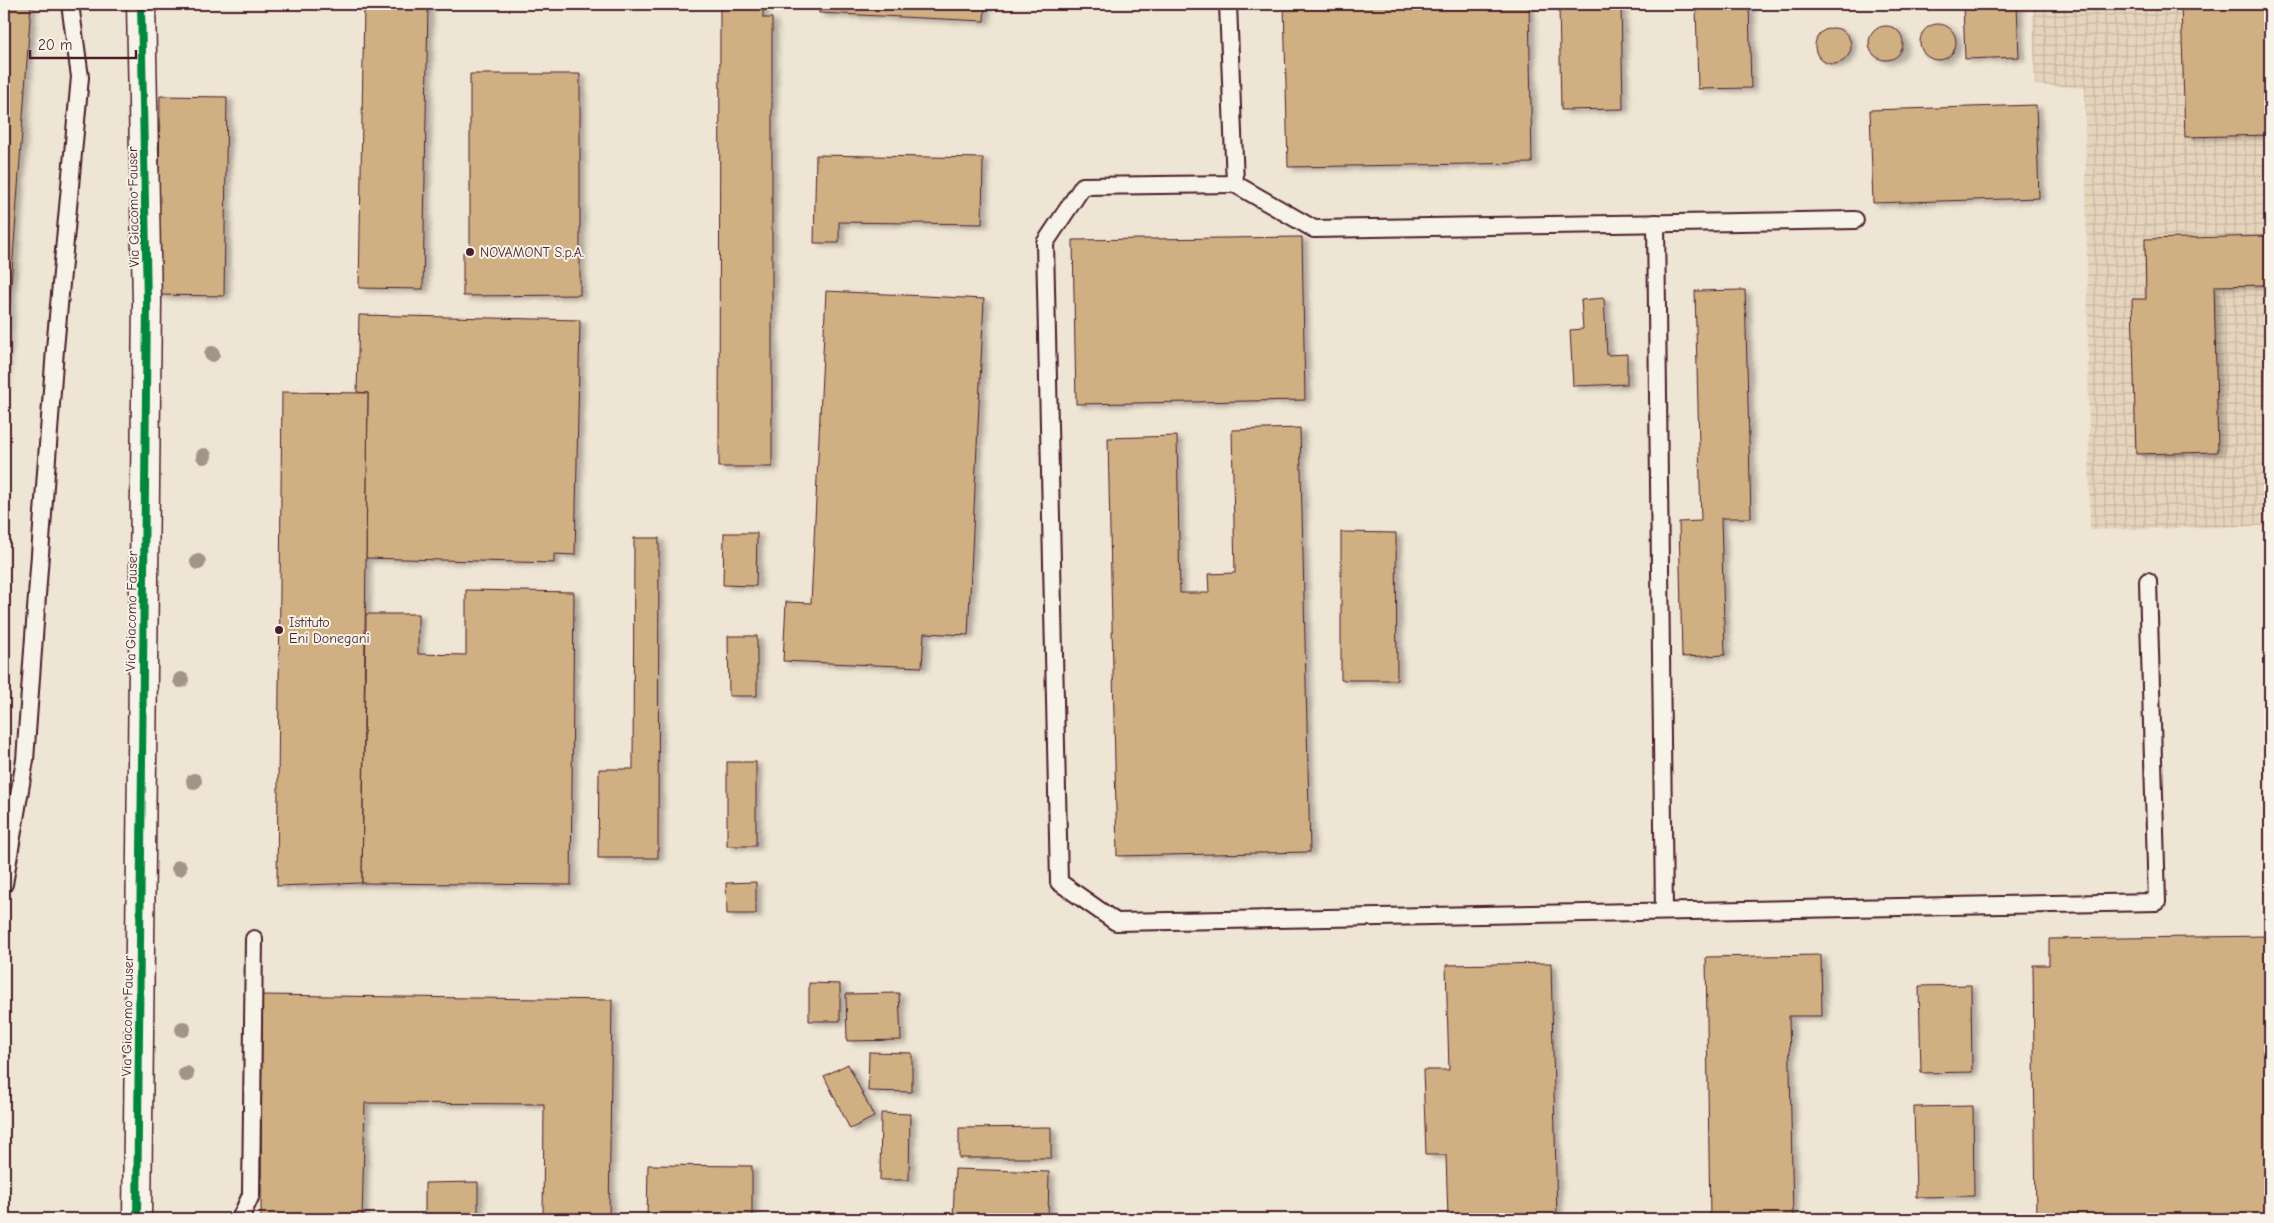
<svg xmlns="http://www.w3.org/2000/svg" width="2274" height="1223" font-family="'Comic Neue',sans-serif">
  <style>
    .industrial { fill: url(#industrial-grid) }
    .building { fill: #d0af83; stroke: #4a1f2b; filter: url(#shadow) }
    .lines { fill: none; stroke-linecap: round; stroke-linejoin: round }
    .lane-casing { stroke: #4a1f2b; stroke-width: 20 }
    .street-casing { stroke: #4a1f2b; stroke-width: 31 }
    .lane { stroke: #f7f3e8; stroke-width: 16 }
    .street { stroke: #f7f3e8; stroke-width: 28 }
    .cycleway-casing { stroke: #f7f3e8; stroke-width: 11 }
    .cycleway { stroke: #00873e; stroke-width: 8 }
    .tree { fill: #a39489 }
    .poi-dot { fill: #4a1f2b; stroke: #f7f3e8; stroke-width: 2 }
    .labels { text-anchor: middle; stroke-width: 4; stroke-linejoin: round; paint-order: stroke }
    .street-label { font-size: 14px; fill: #4a1f2b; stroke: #f7f3e8 }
    .poi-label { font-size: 14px; fill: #4a1f2b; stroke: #f7f3e8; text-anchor: start }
  </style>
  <defs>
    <pattern id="industrial-grid" width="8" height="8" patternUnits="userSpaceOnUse" patternTransform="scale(1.25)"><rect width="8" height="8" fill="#e6d5bc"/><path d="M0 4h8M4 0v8" fill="none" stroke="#c7b6a2"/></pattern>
    <filter id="shadow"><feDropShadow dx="5.5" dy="3" stdDeviation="2.5" flood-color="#0004"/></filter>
  </defs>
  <rect width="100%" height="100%" fill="#efe5d4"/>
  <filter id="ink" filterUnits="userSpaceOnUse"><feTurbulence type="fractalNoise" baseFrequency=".02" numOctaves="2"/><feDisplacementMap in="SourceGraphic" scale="10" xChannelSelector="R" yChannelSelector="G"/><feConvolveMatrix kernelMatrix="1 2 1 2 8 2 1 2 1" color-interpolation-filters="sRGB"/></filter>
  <g filter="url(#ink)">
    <polygon class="industrial" points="2033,4 2270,4 2270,526 2090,530 2085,88 2035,85"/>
    <g class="building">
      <polygon points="4,4 31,4 4,385"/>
      <polygon points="364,4 428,4 423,289 359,288"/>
      <polygon points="720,4 763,4 763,18 772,18 772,467 719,467"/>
      <polygon points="819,4 985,4 984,21 819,13"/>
      <polygon points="1284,4 1529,4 1532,163 1288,167"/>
      <polygon points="1559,4 1621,4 1623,109 1561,110"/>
      <polygon points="1696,4 1749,4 1751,88 1698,89"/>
      <polygon points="1963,4 2017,4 2019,57 1965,59"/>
      <polygon points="2181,4 2270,4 2270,135 2185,137"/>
      <circle cx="1938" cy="42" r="18"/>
      <circle cx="1886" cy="43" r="17"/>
      <circle cx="1833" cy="46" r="18"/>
      <polygon points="470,74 580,74 580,295 463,296 463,252 470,252"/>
      <polygon points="160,96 227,97 224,296 158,295"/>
      <polygon points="2036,105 2039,198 1873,203 1870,110"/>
      <polygon points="816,155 983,158 982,224 839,222 839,243 814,243"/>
      <polygon points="2270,236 2270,495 2264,285 2214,286 2218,452 2136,454 2132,299 2146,299 2145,239"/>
      <polygon points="1302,237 1305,400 1076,404 1073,240"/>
      <polygon points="1745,290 1751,518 1721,518 1725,655 1682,657 1679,522 1701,521 1695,291"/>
      <polygon points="826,291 984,299 968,635 924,633 922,667 783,661 786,602 811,603"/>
      <polygon points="1604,298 1607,355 1627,354 1627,384 1573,386 1570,330 1583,329 1581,300"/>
      <polygon points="359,315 580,320 575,555 554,554 554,563 366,558 368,393 357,392"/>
      <polygon points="282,392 368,393 362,883 277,886"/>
      <polygon points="1300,428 1310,852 1117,856 1108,438 1177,436 1180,593 1209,593 1208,574 1235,573 1232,430"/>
      <polygon points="1341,532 1396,533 1397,680 1341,680"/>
      <polygon points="724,533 757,533 756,586 723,585"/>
      <polygon points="634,538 659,538 658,858 598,858 599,769 633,769"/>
      <polygon points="466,590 574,592 571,885 362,883 366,614 418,614 418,654 466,655"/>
      <polygon points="728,636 757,636 757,696 729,696"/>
      <rect x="727" y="762" width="29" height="84"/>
      <polygon points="756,882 756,914 727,914 726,883"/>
      <polygon points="2270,936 2270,1219 2036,1219 2033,965 2049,965 2049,939"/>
      <polygon points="1821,955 1822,1016 1789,1016 1793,1219 1710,1219 1706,957"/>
      <polygon points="1551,963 1557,1219 1448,1219 1446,1155 1426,1155 1423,1070 1449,1070 1446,965"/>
      <polygon points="809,983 840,984 840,1021 809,1021"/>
      <polygon points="1971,985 1972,1072 1921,1073 1919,986"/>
      <polygon points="899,993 901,1040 847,1041 846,994"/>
      <polygon points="262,995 612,1000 609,1219 543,1219 544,1104 365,1103 362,1219 261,1219"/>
      <polygon points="869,1052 912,1053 912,1092 868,1091"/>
      <polygon points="848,1064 874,1117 850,1129 824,1076"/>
      <polygon points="1973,1106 1974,1196 1916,1197 1914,1107"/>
      <polygon points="881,1113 910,1114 909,1180 880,1180"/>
      <polygon points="1051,1127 1051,1158 959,1158 959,1128"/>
      <polygon points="648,1165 752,1166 752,1219 647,1219"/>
      <polygon points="955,1169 1049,1172 1048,1219 953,1219"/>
      <polygon points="478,1182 478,1219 425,1219 425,1183"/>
    </g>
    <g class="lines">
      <g class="lane-casing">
        <g id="lane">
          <polyline points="1228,4 1235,184 1083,186 1045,243 1059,882 1116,922 2157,902 2148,581"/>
          <polyline points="1235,184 1314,229 1855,220"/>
          <polyline points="1656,223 1664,911"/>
          <polyline points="4,884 25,760 55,349 80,77 70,4"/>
          <polyline points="240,1219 251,1195 254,939"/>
        </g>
      </g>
      <g class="street-casing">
        <polyline id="street" points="137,1219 147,303 141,4"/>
      </g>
      <use href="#lane" class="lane"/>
      <use href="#street" class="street"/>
      <g class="cycleway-casing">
        <polyline id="cycleway" points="137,1219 147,303 141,4"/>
      </g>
      <use href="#cycleway" class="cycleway"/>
    </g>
    <g class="tree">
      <circle cx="212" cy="354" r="8"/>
      <circle cx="204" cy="456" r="8"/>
      <circle cx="198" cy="562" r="8"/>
      <circle cx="181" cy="680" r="8"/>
      <circle cx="194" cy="781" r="8"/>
      <circle cx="179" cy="868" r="8"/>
      <circle cx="183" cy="1029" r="8"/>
      <circle cx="186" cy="1074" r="8"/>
    </g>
  </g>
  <g class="poi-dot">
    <circle cx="470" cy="252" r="5"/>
    <circle cx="279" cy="630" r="5"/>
  </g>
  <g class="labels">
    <g class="street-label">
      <text transform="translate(133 207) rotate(-91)" y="5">Via Giacomo Fauser</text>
      <text transform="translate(131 611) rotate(-89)" y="5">Via Giacomo Fauser</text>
      <text transform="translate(127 1016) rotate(-89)" y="5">Via Giacomo Fauser</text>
    </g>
    <g class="poi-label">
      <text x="480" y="257">NOVAMONT S.p.A.</text>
      <text x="289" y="627">Istituto<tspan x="289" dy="16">Eni Donegani</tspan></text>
    </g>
  </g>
  <rect width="2274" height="1223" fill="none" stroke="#f7f3e8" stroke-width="20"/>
  <rect x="10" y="10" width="2254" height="1203" fill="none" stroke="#4a1f2b" stroke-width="2" filter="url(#ink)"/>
  <path d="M30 50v8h106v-8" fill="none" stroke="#4a1f2b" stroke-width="2.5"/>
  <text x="38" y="50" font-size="15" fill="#4a1f2b" stroke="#f7f3e8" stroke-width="4" paint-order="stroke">20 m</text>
</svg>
